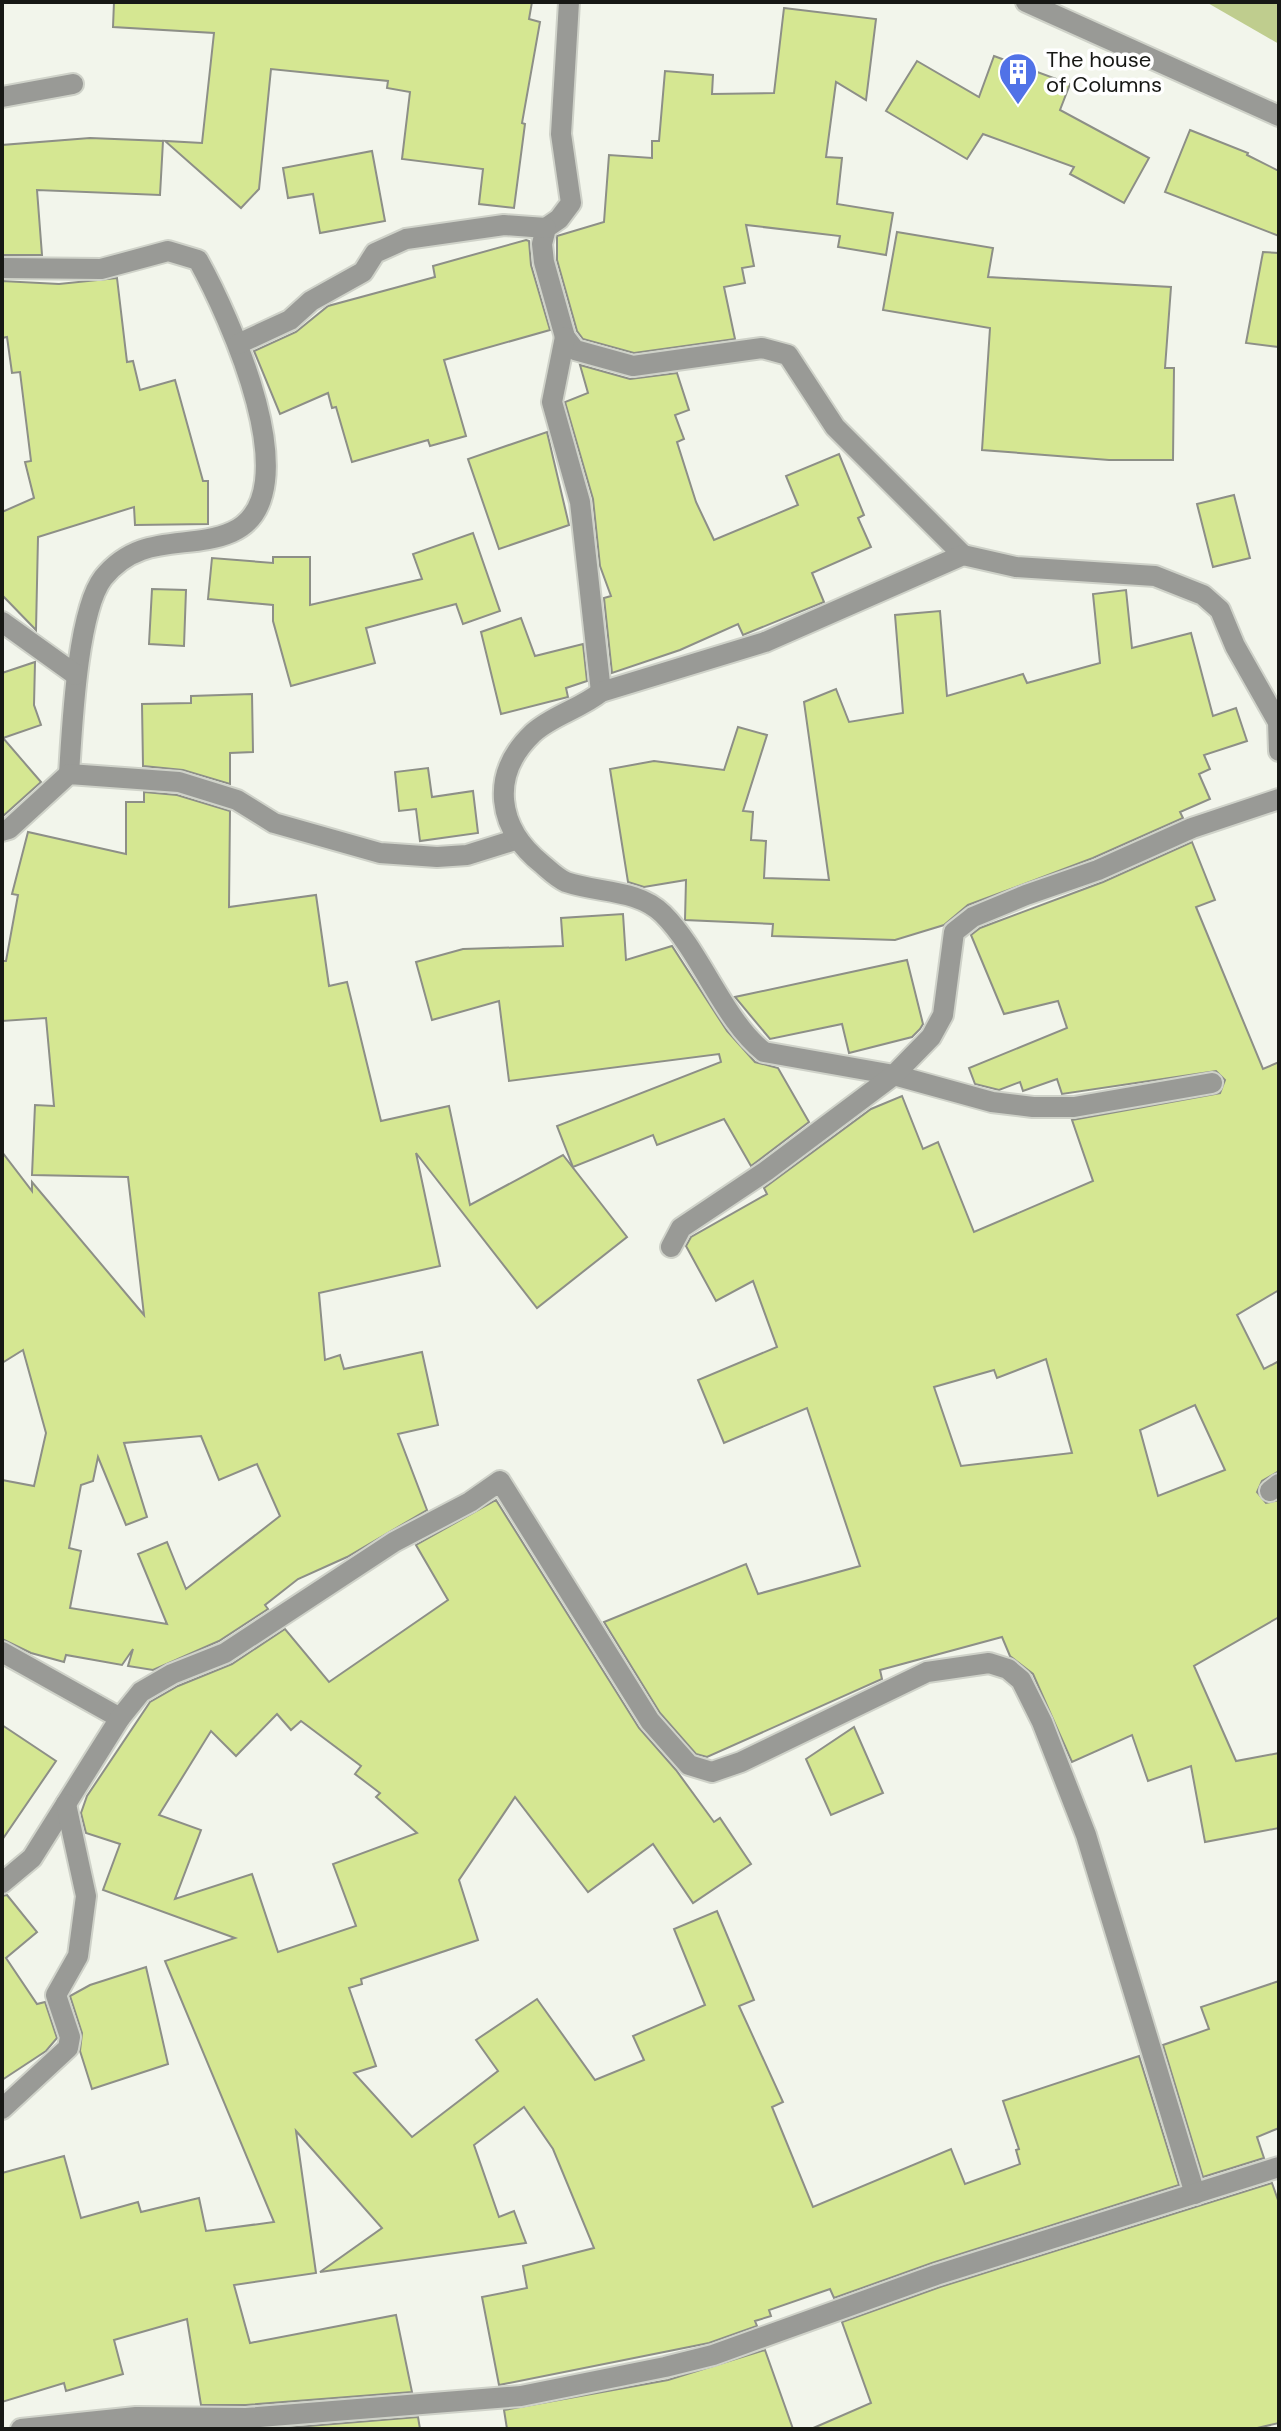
<svg xmlns="http://www.w3.org/2000/svg" width="1281" height="2431" font-family="'DM Sans',sans-serif">
  <style>
    .green { fill: #bfcd8e }
    .building { fill: #d5e792; stroke: #8d8f87; stroke-width: 2; fill-rule: evenodd }
    .lines { fill: none; stroke-linecap: round; stroke-linejoin: round }
    .street-casing { stroke: #cfd2c9; stroke-width: 24 }
    .street { stroke: #999a96; stroke-width: 20 }
    .labels { text-anchor: middle; stroke-width: 7; stroke-linejoin: round; paint-order: stroke }
    .poi-label { font-size: 22px; fill: #171815; stroke: #fff; text-anchor: start }
  </style>
  <rect width="100%" height="100%" fill="#f2f5eb"/>
  <polygon class="green" points="1206,2 1279,2 1279,44"/>
  <g class="building">
    <polygon points="114,2 532,2 529,19 540,22 522,123 525,124 514,208 479,204 483,169 402,159 410,92 387,88 388,81 271,69 259,189 241,208 165,141 202,143 214,33 113,27"/>
    <polygon points="784,8 876,19 866,100 836,82 826,157 842,158 837,204 893,213 886,255 838,247 840,236 746,225 754,266 742,268 745,283 724,287 735,339 634,353 583,339 577,331 557,260 557,236 604,222 609,155 652,158 652,141 659,141 665,71 713,75 712,94 774,93"/>
    <polygon points="994,56 1070,84 1060,110 1149,158 1124,203 1070,174 1074,167 983,134 967,159 886,111 917,61 979,97"/>
    <polygon points="1190,130 1248,153 1247,155 1279,171 1279,236 1165,192"/>
    <polygon points="90,138 163,141 160,195 37,190 42,255 2,255 2,145"/>
    <polygon points="372,151 385,221 320,233 313,194 288,198 283,168"/>
    <polygon points="897,232 993,248 988,277 1171,287 1165,368 1174,368 1173,460 1109,460 982,450 990,328 883,310"/>
    <polygon points="526,240 529,241 531,265 550,330 444,360 466,436 430,446 428,440 352,462 336,407 332,408 328,393 280,414 254,351 296,332 328,306 435,277 433,266"/>
    <polygon points="1263,252 1279,253 1279,347 1246,343"/>
    <polygon points="117,278 127,362 133,361 140,390 175,380 203,481 208,481 208,524 135,525 134,507 38,537 36,630 2,595 2,512 34,498 25,462 31,461 20,372 12,373 7,337 2,338 2,281 59,284"/>
    <polygon points="580,365 630,379 677,373 689,410 675,415 684,439 677,442 696,502 714,540 798,505 786,476 839,454 864,515 858,518 871,547 812,573 824,602 743,635 738,624 680,650 612,673 604,598 611,596 600,566 593,499 565,402 588,393"/>
    <polygon points="547,432 569,525 499,549 468,459"/>
    <polygon points="1234,495 1250,558 1213,567 1197,504"/>
    <polygon points="473,533 500,611 463,624 456,604 366,628 375,663 291,686 273,621 273,605 208,599 212,558 273,563 273,557 310,557 310,605 422,579 413,554"/>
    <polygon points="152,589 186,590 184,646 149,644"/>
    <polygon points="1126,590 1132,648 1191,633 1213,716 1236,708 1247,741 1204,755 1210,769 1199,774 1210,799 1180,812 1183,818 1093,858 968,905 944,925 895,940 772,936 773,924 685,920 686,880 644,887 628,882 610,769 654,761 724,770 738,727 767,735 743,811 753,812 751,840 766,841 764,878 829,880 804,702 836,689 849,722 903,713 895,615 940,611 947,696 1023,674 1027,683 1100,663 1093,594"/>
    <polygon points="521,618 535,656 583,644 587,681 566,688 568,697 501,714 481,632"/>
    <polygon points="35,662 34,705 41,725 3,738 41,782 2,817 2,673"/>
    <polygon points="252,694 253,752 230,753 230,784 183,770 143,766 142,704 191,703 191,696"/>
    <polygon points="428,768 432,797 473,791 478,833 420,841 416,809 399,811 395,772"/>
    <path d="M 144,792 L 177,795 L 230,811 L 229,907 L 316,895 L 329,986 L 347,982 L 381,1121 L 449,1106 L 470,1205 L 563,1155 L 627,1237 L 537,1308 L 416,1153 L 440,1266 L 319,1293 L 325,1360 L 340,1355 L 344,1369 L 422,1352 L 438,1425 L 398,1434 L 427,1510 L 347,1557 L 298,1579 L 265,1605 L 268,1609 L 219,1641 L 153,1670 L 128,1666 L 133,1649 L 122,1665 L 66,1655 L 64,1662 L 31,1653 L 2,1639 L 2,1480 L 34,1486 L 46,1433 L 23,1350 L 2,1363 L 2,1152 L 32,1191 L 32,1182 L 144,1315 L 128,1177 L 32,1175 L 35,1105 L 54,1106 L 46,1018 L 2,1021 L 2,961 L 6,961 L 18,895 L 12,894 L 28,832 L 126,854 L 126,802 L 144,802 ZM 201,1436 L 219,1480 L 257,1464 L 280,1516 L 186,1589 L 167,1542 L 138,1554 L 167,1624 L 70,1608 L 81,1551 L 69,1548 L 81,1485 L 93,1481 L 98,1457 L 126,1525 L 147,1517 L 124,1443 Z"/>
    <path d="M 1192,842 L 1215,900 L 1196,907 L 1263,1069 L 1279,1062 L 1279,1290 L 1237,1315 L 1264,1369 L 1279,1361 L 1279,1471 L 1262,1481 L 1257,1492 L 1266,1503 L 1279,1500 L 1279,1617 L 1194,1666 L 1236,1761 L 1279,1753 L 1279,1828 L 1205,1842 L 1191,1766 L 1148,1781 L 1132,1735 L 1072,1762 L 1033,1674 L 1010,1656 L 1002,1637 L 880,1670 L 882,1679 L 707,1757 L 696,1754 L 660,1713 L 604,1622 L 746,1564 L 758,1594 L 860,1566 L 807,1408 L 724,1443 L 698,1380 L 777,1347 L 753,1281 L 716,1301 L 686,1246 L 691,1237 L 767,1194 L 764,1188 L 871,1109 L 902,1096 L 923,1149 L 938,1142 L 974,1232 L 1093,1181 L 1072,1120 L 1220,1093 L 1225,1080 L 1216,1071 L 1062,1094 L 1057,1079 L 1023,1091 L 1020,1082 L 999,1090 L 975,1084 L 969,1068 L 1067,1028 L 1058,1001 L 1004,1014 L 971,935 L 980,928 L 1103,882 ZM 1046,1359 L 1072,1453 L 961,1466 L 934,1387 L 994,1370 L 997,1378 ZM 1195,1405 L 1225,1470 L 1158,1496 L 1140,1430 Z"/>
    <polygon points="623,914 626,960 672,946 727,1031 755,1062 778,1068 809,1122 751,1166 724,1119 657,1145 653,1135 573,1167 557,1126 721,1062 719,1054 509,1081 499,1001 432,1020 416,962 463,949 563,946 561,918"/>
    <polygon points="907,960 923,1024 920,1029 912,1037 849,1053 842,1024 770,1039 735,997"/>
    <path d="M 496,1500 L 639,1728 L 676,1770 L 714,1822 L 720,1818 L 751,1864 L 693,1903 L 653,1844 L 588,1892 L 515,1797 L 459,1880 L 478,1940 L 361,1979 L 362,1984 L 349,1988 L 376,2066 L 354,2073 L 412,2137 L 498,2071 L 476,2040 L 537,1999 L 595,2080 L 644,2060 L 633,2036 L 705,2005 L 674,1929 L 717,1911 L 754,2000 L 739,2006 L 783,2102 L 772,2107 L 813,2207 L 951,2149 L 965,2184 L 1020,2164 L 1016,2150 L 1019,2149 L 1003,2101 L 1139,2056 L 1179,2185 L 932,2263 L 834,2298 L 830,2289 L 769,2310 L 771,2316 L 755,2321 L 757,2326 L 709,2343 L 499,2385 L 482,2297 L 527,2288 L 523,2266 L 594,2248 L 553,2149 L 524,2107 L 474,2145 L 499,2217 L 514,2211 L 526,2243 L 320,2272 L 382,2228 L 296,2131 L 316,2273 L 234,2285 L 250,2343 L 396,2315 L 412,2392 L 246,2405 L 201,2405 L 187,2319 L 114,2340 L 123,2374 L 66,2391 L 64,2383 L 2,2402 L 2,2173 L 64,2156 L 81,2218 L 138,2202 L 141,2212 L 199,2198 L 206,2231 L 274,2222 L 165,1961 L 235,1938 L 103,1890 L 120,1844 L 86,1833 L 81,1813 L 87,1796 L 150,1702 L 178,1686 L 232,1664 L 285,1629 L 329,1682 L 448,1600 L 416,1545 ZM 277,1714 L 291,1730 L 301,1721 L 361,1766 L 355,1774 L 380,1793 L 376,1797 L 417,1833 L 333,1864 L 356,1926 L 278,1952 L 252,1874 L 175,1899 L 201,1830 L 159,1815 L 211,1731 L 236,1756 Z"/>
    <polygon points="2,1725 56,1761 2,1840"/>
    <polygon points="854,1727 883,1793 831,1815 806,1759"/>
    <polygon points="7,1895 37,1932 6,1958 37,2004 45,2002 57,2038 46,2051 2,2080 2,1896"/>
    <polygon points="146,1967 168,2064 92,2089 80,2051 82,2033 70,1996 90,1985"/>
    <polygon points="1279,1981 1279,2128 1257,2137 1264,2158 1203,2177 1163,2045 1209,2029 1201,2007"/>
    <polygon points="1272,2183 1279,2203 1279,2423 1253,2429 811,2429 871,2403 842,2322 940,2287"/>
    <polygon points="765,2350 793,2429 507,2429 504,2410 668,2380"/>
    <polygon points="418,2417 420,2429 272,2429"/>
  </g>
  <g class="lines">
    <g class="street-casing">
      <g id="street">
        <polyline points="569,2 561,134 571,203 559,219 546,228 542,244 544,262 565,337 575,350 633,366 762,348 788,355 835,427 963,555"/>
        <polyline points="1026,2 1279,116"/>
        <polyline points="2,97 73,84"/>
        <path d="M 2,268 L 101,269 L 168,251 L 198,260 C 227,312 313,496 232,532 C 189,551 141,531 103,578 C 77,612 72,729 69,774"/>
        <polyline points="565,337 552,402 580,502 601,692"/>
        <polyline points="238,344 290,320 311,301 363,272 375,253 406,239 504,225 546,228"/>
        <polyline points="2,622 76,675"/>
        <polyline points="2,831 9,829 69,774 179,782 237,800 274,823 380,853 437,857 467,855 515,840"/>
        <path d="M 1212,1083 L 1074,1107 L 1033,1107 L 992,1102 L 894,1075 L 764,1052 C 724,1021 701,952 663,914 C 638,889 598,893 566,882 C 557,878 549,870 542,864 C 497,828 489,775 533,733 C 553,715 580,709 601,692 L 765,642 L 963,555 L 1016,567 L 1155,576 L 1203,595 L 1220,610 L 1235,646 L 1278,722 L 1279,751"/>
        <polyline points="671,1247 681,1228 766,1171 894,1075 931,1037 943,1015 954,932 973,917 1026,895 1098,870 1192,828 1279,799"/>
        <polyline points="1270,1491 1279,1484"/>
        <polyline points="2,1652 120,1718"/>
        <polyline points="2,1883 32,1858 120,1718 141,1692 172,1674 225,1653 394,1542 470,1502 500,1481 650,1721 689,1765 712,1772 741,1762 927,1672 989,1663 1008,1669 1021,1680 1042,1722 1086,1835 1195,2194"/>
        <polyline points="2,2109 68,2048 70,2037 56,1995 78,1956 86,1896 66,1804"/>
        <polyline points="21,2429 136,2417 246,2418 521,2396 665,2367 713,2355 936,2275 1279,2167"/>
      </g>
    </g>
    <use href="#street" class="street"/>
  </g>
  <defs>
    <g id="building-pin" transform="scale(2)"><path d="M0 17L-7.5 6A9.5 9.5 0 1 1 7.5 6Z" fill="#5172e7" stroke="#fff"/><path d="M-4-6H4V6H1V3H-1V6H-4ZM-2.5-4.3h1.7v1.8h-1.7ZM.8-4.3h1.7v1.8H.8ZM-2.5-1h1.7V.8h-1.7ZM.8-1h1.7V.8H.8Z" fill="#fff"/></g>
  </defs>
  <g fill-rule="evenodd">
    <use href="#building-pin" x="1018" y="72"/>
  </g>
  <g class="labels">
    <g class="poi-label">
      <text x="1046" y="67">The house<tspan x="1046" dy="25">of Columns</tspan></text>
    </g>
  </g>
  <rect width="1281" height="2431" fill="none" stroke="#171815" stroke-width="8"/>
</svg>
